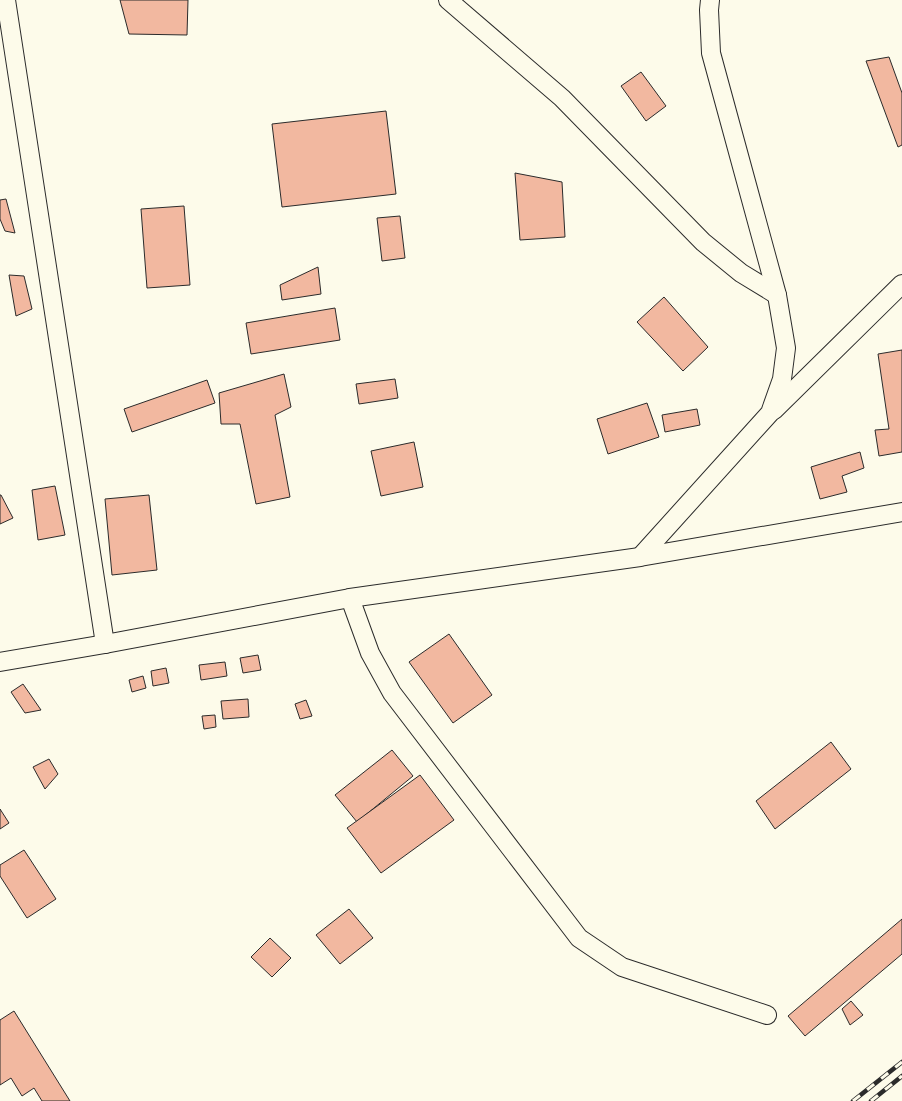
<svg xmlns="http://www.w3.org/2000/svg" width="902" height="1101" font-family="'Source Sans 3',sans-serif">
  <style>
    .building { fill: #f2b8a0; stroke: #2b2b2b }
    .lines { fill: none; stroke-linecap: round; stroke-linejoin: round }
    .street-casing { stroke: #2b2b2b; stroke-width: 20 }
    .street { stroke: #fdfbea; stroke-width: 18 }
    .rail-casing { stroke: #2b2b2b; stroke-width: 4.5 }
    .rail { stroke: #fdfbea; stroke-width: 3; stroke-dasharray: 9; stroke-linecap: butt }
  </style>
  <rect width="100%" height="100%" fill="#fdfbea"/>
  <g class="building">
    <polygon points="120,0 188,0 187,35 129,34"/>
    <polygon points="889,57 902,93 902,145 898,147 866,61"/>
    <polygon points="641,72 666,106 646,121 621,86"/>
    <polygon points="386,111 396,194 282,207 272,124"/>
    <polygon points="515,173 562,182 565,237 520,240"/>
    <polygon points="6,199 15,233 5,231 0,219 0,200"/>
    <polygon points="184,206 190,285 147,288 141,209"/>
    <polygon points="400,216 405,258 382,261 377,218"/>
    <polygon points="318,267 321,294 282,300 280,285"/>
    <polygon points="9,275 24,276 32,309 16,316"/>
    <polygon points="664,297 708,347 683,371 637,322"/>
    <polygon points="335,308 340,340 251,354 246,323"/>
    <polygon points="902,350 902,452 879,456 875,430 889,429 878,354"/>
    <polygon points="284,374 291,407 275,415 290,497 256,504 240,424 221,424 219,393"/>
    <polygon points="395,379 398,398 359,404 356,384"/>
    <polygon points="207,380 215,403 132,432 124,409"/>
    <polygon points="647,403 659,437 608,454 597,419"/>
    <polygon points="697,409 700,425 665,432 662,415"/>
    <polygon points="414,442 423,487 381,496 371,451"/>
    <polygon points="860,452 864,468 842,476 847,492 820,499 811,467"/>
    <polygon points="55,486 65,535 38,540 32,490"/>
    <polygon points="0,495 1,495 13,518 0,524"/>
    <polygon points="149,495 157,570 112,575 105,499"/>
    <polygon points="449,634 492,695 453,723 409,662"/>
    <polygon points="258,655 261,670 243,673 240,658"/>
    <polygon points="225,662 227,676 201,680 199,665"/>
    <polygon points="166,668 169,683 153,686 151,671"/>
    <polygon points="143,676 146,688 132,692 129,680"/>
    <polygon points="23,684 41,710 25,713 11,692"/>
    <polygon points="248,699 249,717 223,719 221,701"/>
    <polygon points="306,700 312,716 300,719 295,704"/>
    <polygon points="215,715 216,727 204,729 202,716"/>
    <polygon points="831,742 851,769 775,829 756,801"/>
    <polygon points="392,750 413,776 357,822 335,795"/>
    <polygon points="49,759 58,774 45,789 33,767"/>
    <polygon points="420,775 454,820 381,873 347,828"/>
    <polygon points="0,809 9,823 0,829"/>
    <polygon points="24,850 56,899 27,918 0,876 0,865"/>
    <polygon points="349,909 373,938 340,964 316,935"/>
    <polygon points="902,919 902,954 805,1036 788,1016"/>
    <polygon points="270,938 291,958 272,977 251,957"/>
    <polygon points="851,1001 863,1015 850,1025 842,1009"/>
    <polygon points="14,1011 70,1101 42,1101 34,1088 22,1096 11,1078 0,1085 0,1020"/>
  </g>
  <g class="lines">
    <g class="street-casing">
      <g id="street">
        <polyline points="6,0 105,644"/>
        <polyline points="448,0 562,98 703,242 741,273 777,295"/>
        <polyline points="774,410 902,284"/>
        <polyline points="640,557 770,413 782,379 786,348 777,295 711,53 709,10 710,0"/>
        <polyline points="350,598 370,653 392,693 579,938 622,967 767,1015"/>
        <polyline points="0,662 105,644 350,598 640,557 902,512"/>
      </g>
    </g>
    <use href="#street" class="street"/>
    <g class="rail-casing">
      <g id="rail">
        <polyline points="853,1101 902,1062"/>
        <polyline points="871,1101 902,1076"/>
      </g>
    </g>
    <use href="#rail" class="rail"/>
  </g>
</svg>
